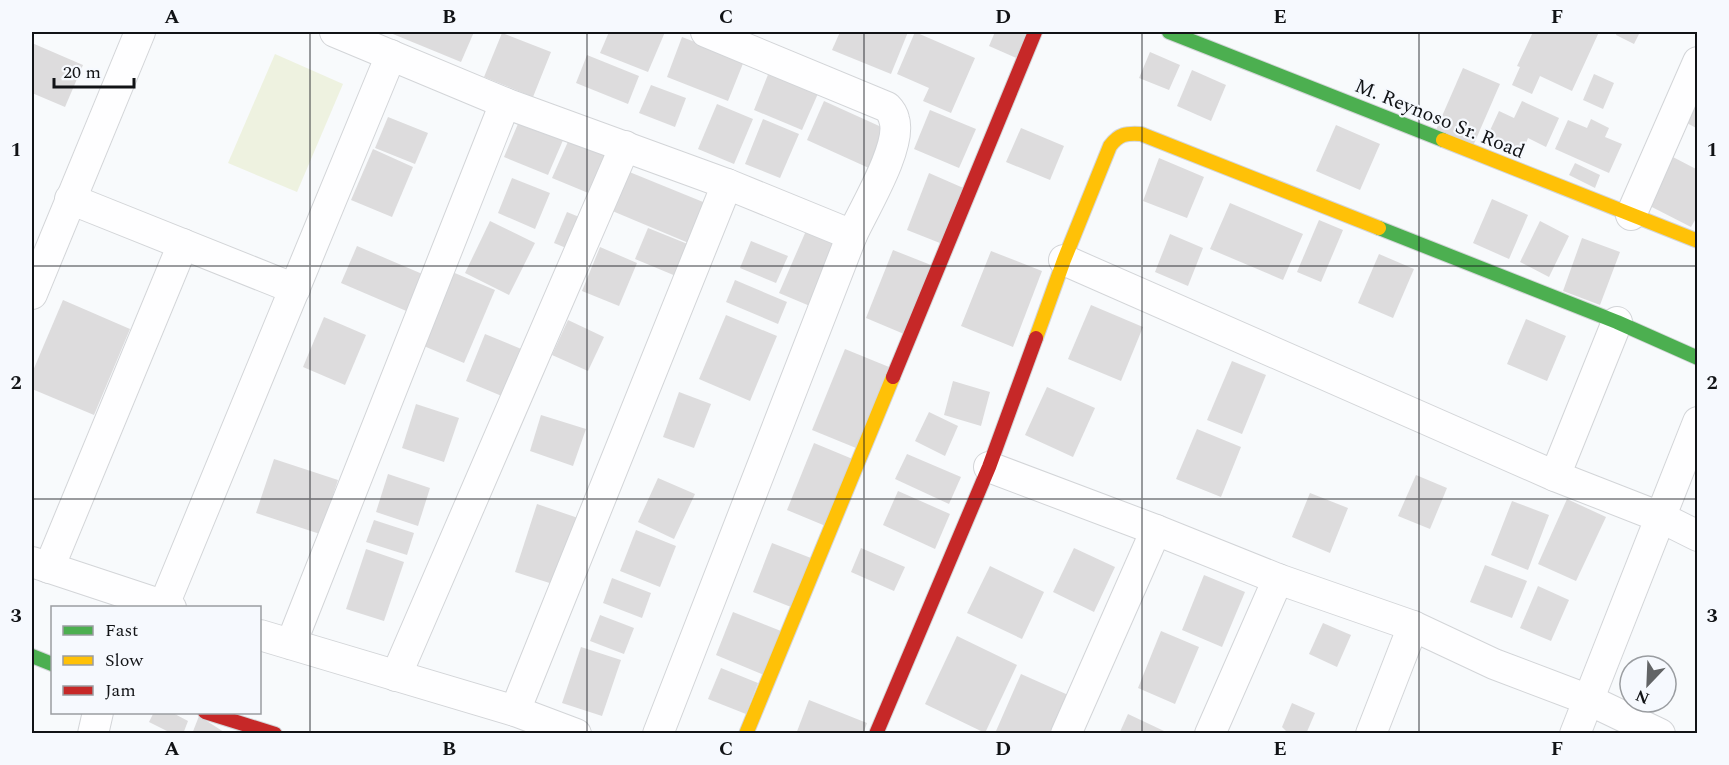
<svg xmlns="http://www.w3.org/2000/svg" width="1729" height="765" font-family="Spectral,serif">
  <style>
    .green { fill: #eef2e0 }
    .building { fill: #dddcdd }
    .lines { fill: none; stroke-linecap: round; stroke-linejoin: round }
    .street-casing { stroke: #d3d5d8; stroke-width: 32 }
    .fast-casing { stroke: #d3d5d8; stroke-width: 16 }
    .slow-casing { stroke: #d3d5d8; stroke-width: 16 }
    .jam-casing { stroke: #d3d5d8; stroke-width: 16 }
    .street { stroke: #fefeff; stroke-width: 30 }
    .fast { stroke: #4caf50; stroke-width: 14 }
    .slow { stroke: #ffc107; stroke-width: 14 }
    .jam { stroke: #c62828; stroke-width: 14 }
    .grid { fill: none; stroke: #111316; stroke-width: 1.5; stroke-opacity: 0.55 }
    .labels { text-anchor: middle; stroke-width: 4.5; stroke-linejoin: round; paint-order: stroke }
    .street-label { font-size: 20px; fill: #111316; stroke: #f6f9fe }
    .neatline { fill: none; stroke: #111316; stroke-width: 2 }
    .grid-label { font-size: 20px; text-anchor: middle; font-weight: bold; fill: #111316 }
  </style>
  <rect width="100%" height="100%" fill="#f8fafc"/>
  <polygon class="green" points="275,54 343,84 297,192 228,163"/>
  <g class="building">
    <polygon points="388,32 474,32 461,62"/>
    <polygon points="609,32 665,32 648,72 600,53"/>
    <polygon points="840,32 908,32 891,74 832,50"/>
    <polygon points="915,32 975,58 951,113 923,101 929,88 897,74"/>
    <polygon points="995,32 1033,32 1021,60 989,46"/>
    <polygon points="1533,32 1599,32 1572,91 1540,76 1532,94 1512,85 1520,67 1517,66"/>
    <polygon points="1617,32 1640,32 1634,44 1616,35"/>
    <polygon points="502,33 551,52 533,97 484,77"/>
    <polygon points="682,37 744,61 728,101 667,77"/>
    <polygon points="32,43 83,65 65,107 32,93"/>
    <polygon points="1150,52 1180,65 1169,90 1139,78"/>
    <polygon points="587,55 639,76 628,104 576,83"/>
    <polygon points="771,67 820,89 802,130 754,110"/>
    <polygon points="1463,68 1500,84 1473,146 1436,130"/>
    <polygon points="1192,70 1226,85 1211,121 1177,106"/>
    <polygon points="1594,74 1614,83 1603,109 1583,100"/>
    <polygon points="651,85 686,98 675,127 639,113"/>
    <polygon points="1698,100 1698,129 1685,122"/>
    <polygon points="824,101 888,130 871,169 807,140"/>
    <polygon points="1522,101 1559,118 1546,147 1528,138 1521,155 1486,139 1499,111 1514,118"/>
    <polygon points="717,104 753,119 734,164 698,149"/>
    <polygon points="930,110 976,129 959,168 914,149"/>
    <polygon points="388,117 428,133 415,164 375,148"/>
    <polygon points="520,119 564,138 548,175 504,157"/>
    <polygon points="763,119 799,134 780,178 745,164"/>
    <polygon points="1591,119 1609,128 1605,137 1622,144 1609,173 1555,149 1568,120 1587,128"/>
    <polygon points="1336,125 1380,144 1360,190 1316,171"/>
    <polygon points="1021,128 1064,146 1050,180 1006,162"/>
    <polygon points="570,137 615,156 598,197 552,178"/>
    <polygon points="373,149 413,167 392,217 351,200"/>
    <polygon points="1669,155 1698,170 1698,215 1691,227 1644,203"/>
    <polygon points="1159,158 1204,177 1187,218 1143,201"/>
    <polygon points="1575,163 1600,175 1595,188 1569,175"/>
    <polygon points="627,171 708,204 691,244 610,210"/>
    <polygon points="929,173 968,190 945,245 907,230"/>
    <polygon points="512,178 550,193 535,229 498,213"/>
    <polygon points="1492,199 1528,215 1509,259 1473,243"/>
    <polygon points="1230,203 1303,234 1283,280 1210,249"/>
    <polygon points="567,212 589,221 576,252 554,243"/>
    <polygon points="1319,220 1343,230 1321,282 1297,272"/>
    <polygon points="490,221 535,243 509,295 465,273"/>
    <polygon points="1540,221 1569,236 1549,277 1520,262"/>
    <polygon points="809,224 846,240 817,309 779,293"/>
    <polygon points="648,228 695,247 683,279 635,259"/>
    <polygon points="1170,234 1203,248 1188,286 1155,272"/>
    <polygon points="1582,238 1620,252 1600,305 1563,291"/>
    <polygon points="751,241 788,256 776,283 740,268"/>
    <polygon points="357,246 434,279 418,316 341,283"/>
    <polygon points="600,247 637,263 619,306 582,291"/>
    <polygon points="893,250 931,265 904,334 866,318"/>
    <polygon points="991,251 1042,271 1013,347 961,326"/>
    <polygon points="1379,254 1414,269 1393,318 1358,303"/>
    <polygon points="450,271 495,290 464,363 419,344"/>
    <polygon points="735,280 787,302 778,324 726,302"/>
    <polygon points="63,300 130,329 94,415 32,389 32,373"/>
    <polygon points="1091,305 1143,327 1121,381 1068,359"/>
    <polygon points="726,315 777,336 750,401 699,379"/>
    <polygon points="324,317 366,335 345,385 303,367"/>
    <polygon points="1526,319 1566,336 1547,381 1507,364"/>
    <polygon points="568,320 604,337 588,371 552,355"/>
    <polygon points="485,334 531,353 511,400 466,381"/>
    <polygon points="845,349 889,367 856,448 812,430"/>
    <polygon points="1232,361 1266,375 1242,434 1207,420"/>
    <polygon points="953,381 990,392 981,426 944,415"/>
    <polygon points="1047,387 1095,408 1073,457 1025,435"/>
    <polygon points="679,392 711,404 694,448 663,437"/>
    <polygon points="416,404 459,418 444,462 402,448"/>
    <polygon points="929,412 958,426 945,456 915,441"/>
    <polygon points="541,415 586,429 573,466 530,451"/>
    <polygon points="1197,429 1241,447 1221,497 1176,479"/>
    <polygon points="814,443 855,460 828,527 787,510"/>
    <polygon points="907,454 961,477 949,504 895,479"/>
    <polygon points="274,459 338,480 320,534 256,513"/>
    <polygon points="388,474 430,488 418,526 376,512"/>
    <polygon points="1416,475 1447,488 1430,529 1398,516"/>
    <polygon points="658,478 695,494 674,539 638,522"/>
    <polygon points="898,491 950,514 935,549 883,525"/>
    <polygon points="1310,493 1348,508 1330,553 1292,537"/>
    <polygon points="1567,499 1606,517 1576,581 1538,564"/>
    <polygon points="1512,501 1549,515 1528,570 1491,555"/>
    <polygon points="537,504 581,519 559,586 515,572"/>
    <polygon points="374,520 414,533 407,555 366,542"/>
    <polygon points="636,530 676,546 660,587 620,571"/>
    <polygon points="772,543 811,558 791,607 753,592"/>
    <polygon points="861,548 905,567 894,591 851,572"/>
    <polygon points="1074,548 1115,567 1094,612 1053,592"/>
    <polygon points="366,549 404,562 384,621 346,609"/>
    <polygon points="1485,565 1527,581 1512,618 1470,602"/>
    <polygon points="990,566 1044,592 1022,639 967,613"/>
    <polygon points="1204,575 1245,592 1222,647 1182,630"/>
    <polygon points="612,578 651,593 642,618 603,603"/>
    <polygon points="1538,586 1569,600 1551,641 1520,628"/>
    <polygon points="733,612 781,631 764,675 716,655"/>
    <polygon points="600,615 634,628 624,654 590,641"/>
    <polygon points="1323,623 1351,635 1337,667 1309,654"/>
    <polygon points="1161,631 1199,647 1175,704 1138,688"/>
    <polygon points="957,636 1017,665 985,733 925,704"/>
    <polygon points="581,647 621,660 602,716 562,703"/>
    <polygon points="721,668 758,683 746,714 708,699"/>
    <polygon points="1021,674 1075,698 1060,734 1002,734 996,731"/>
    <polygon points="809,700 867,723 863,734 796,734"/>
    <polygon points="1292,703 1315,713 1306,734 1289,734 1282,727"/>
    <polygon points="154,712 171,712 188,721 183,734 173,734 149,722"/>
    <polygon points="1128,714 1164,731 1162,734 1119,734"/>
    <polygon points="199,716 227,734 192,734"/>
  </g>
  <g class="lines">
    <g class="street-casing">
      <g id="street">
        <polyline points="335,32 505,103 727,184 852,235"/>
        <polyline points="70,199 295,289"/>
        <polyline points="1631,215 1698,62"/>
        <polyline points="1064,260 1555,476 1660,517 1698,536"/>
        <polyline points="32,294 140,32"/>
        <polyline points="989,467 1156,530 1278,579 1413,626 1494,664 1589,700 1660,734"/>
        <polyline points="1555,476 1617,322"/>
        <polyline points="32,562 171,608"/>
        <polyline points="49,568 183,244"/>
        <polyline points="164,605 391,55"/>
        <polyline points="260,635 515,711 576,734"/>
        <polyline points="291,644 505,103"/>
        <polyline points="396,676 625,146"/>
        <polyline points="515,711 727,184"/>
        <polyline points="93,734 98,712"/>
        <path d="M 658,734 L 852,235 C 864,209 903,145 894,119 C 893,114 890,110 887,107 L 706,32"/>
        <polyline points="1066,734 1156,530"/>
        <polyline points="1210,734 1278,579"/>
        <polyline points="1371,734 1413,626"/>
        <polyline points="1575,734 1698,422"/>
      </g>
    </g>
    <g class="fast-casing">
      <g id="fast">
        <polyline points="1169,32 1443,140"/>
        <polyline points="1379,228 1617,322 1698,358"/>
        <polyline points="32,656 52,664"/>
      </g>
    </g>
    <g class="slow-casing">
      <g id="slow">
        <polyline points="1443,140 1698,241"/>
        <path d="M 1036,338 L 1064,260 L 1110,146 C 1119,134 1126,133 1141,134 L 1379,228"/>
        <polyline points="746,734 893,377"/>
      </g>
    </g>
    <g class="jam-casing">
      <g id="jam">
        <polyline points="893,377 1035,32"/>
        <polyline points="205,712 275,734"/>
        <polyline points="876,734 989,467 1036,338"/>
      </g>
    </g>
    <use href="#street" class="street"/>
    <use href="#fast" class="fast"/>
    <use href="#slow" class="slow"/>
    <use href="#jam" class="jam"/>
  </g>
  <path class="grid" d="M 310,32 L 310,734M 587,32 L 587,734M 864,32 L 864,734M 1142,32 L 1142,734M 1419,32 L 1419,734M 32,266 L 1698,266M 32,499 L 1698,499"/>
  <g class="labels">
    <g class="street-label">
      <text transform="translate(1440 118) rotate(22)" y="7">M. Reynoso Sr. Road</text>
    </g>
  </g>
  <rect width="1729" height="765" fill="none" stroke="#f6f9fe" stroke-width="66"/>
  <rect x="51" y="606" width="210" height="108" fill="#f6f9fe" stroke="#9a9da1" stroke-width="1.5"/>
  <rect x="63" y="626" width="30" height="9" fill="#4caf50" stroke="#9a9da1" stroke-width="1.5"/>
  <text x="105" y="636" font-size="18" fill="#111316">Fast</text>
  <rect x="63" y="656" width="30" height="9" fill="#ffc107" stroke="#9a9da1" stroke-width="1.5"/>
  <text x="105" y="666" font-size="18" fill="#111316">Slow</text>
  <rect x="63" y="686" width="30" height="9" fill="#c62828" stroke="#9a9da1" stroke-width="1.5"/>
  <text x="105" y="696" font-size="18" fill="#111316">Jam</text>
  <g transform="translate(1648 684) rotate(203)"><circle r="28" fill="#f6f9fe" stroke="#9a9da1" stroke-width="1.5"/>
  <path d="M0-4.5L10 22L0 15L-10 22Z" fill="#626466"/>
  <text y="-9" font-size="16" font-weight="bold" text-anchor="middle" fill="#111316">N</text>
  </g>
  <path d="M54 78v9h80v-9" fill="none" stroke="#111316" stroke-width="3"/>
  <text x="63" y="78" font-size="18" fill="#111316" stroke="#f6f9fe" stroke-width="4.5" paint-order="stroke">20 m</text>
  <rect x="33" y="33" width="1663" height="699" class="neatline"/>
  <g class="grid-label">
    <text x="172" y="23">A</text>
    <text x="449" y="23">B</text>
    <text x="726" y="23">C</text>
    <text x="1003" y="23">D</text>
    <text x="1280" y="23">E</text>
    <text x="1557" y="23">F</text>
    <text x="16" y="156">1</text>
    <text x="1712" y="156">1</text>
    <text x="16" y="389">2</text>
    <text x="1712" y="389">2</text>
    <text x="16" y="622">3</text>
    <text x="1712" y="622">3</text>
    <text x="172" y="755">A</text>
    <text x="449" y="755">B</text>
    <text x="726" y="755">C</text>
    <text x="1003" y="755">D</text>
    <text x="1280" y="755">E</text>
    <text x="1557" y="755">F</text>
  </g>
</svg>
